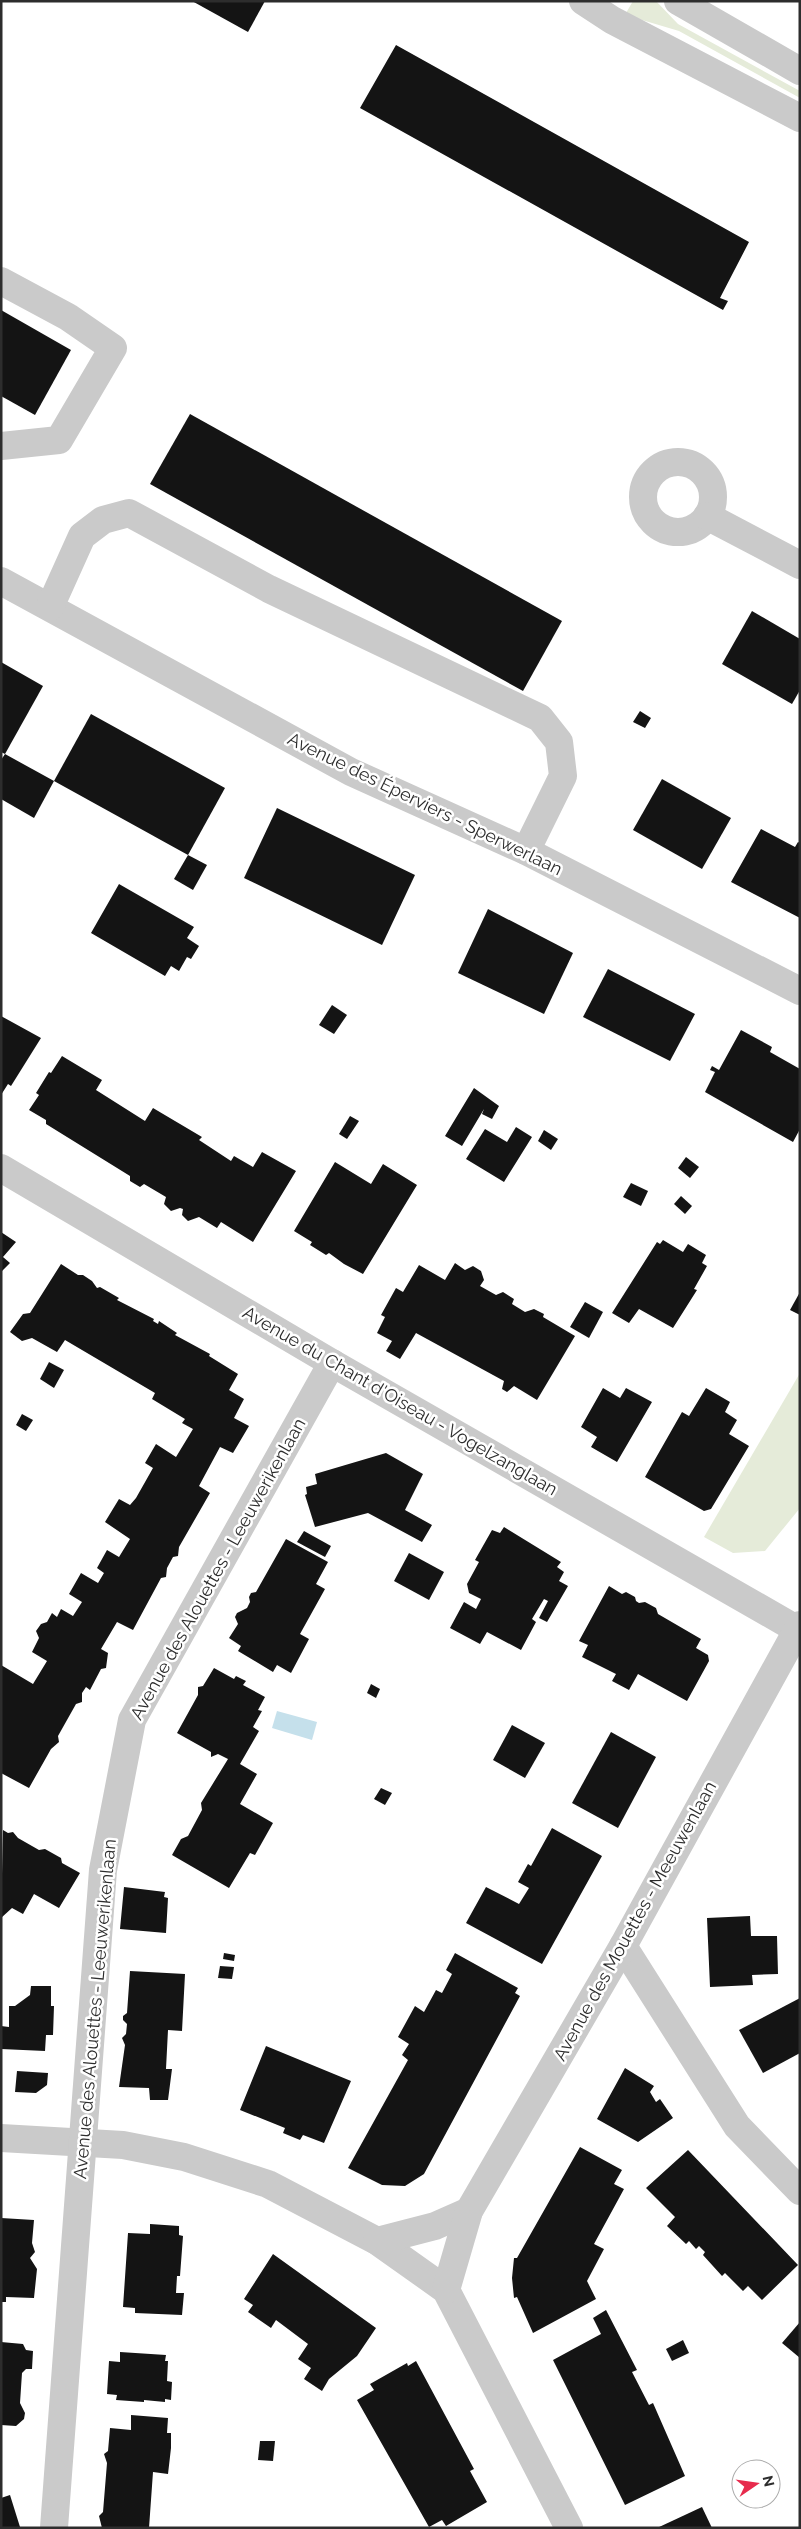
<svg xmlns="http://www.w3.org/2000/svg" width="801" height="2529" font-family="Raleway,sans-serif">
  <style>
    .green { fill: #e5ebd9 }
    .water { fill: #c5e0eb }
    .building { fill: #141414 }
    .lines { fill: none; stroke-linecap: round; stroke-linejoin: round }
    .minor { stroke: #cacaca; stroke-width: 28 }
    .labels { text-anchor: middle; stroke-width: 5; stroke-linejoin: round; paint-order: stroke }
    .street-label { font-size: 18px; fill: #2d2d2d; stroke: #fff }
  </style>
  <rect width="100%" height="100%" fill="#fff"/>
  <g class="green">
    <polygon points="633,1 656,1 678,24 800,91 800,98 679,31 642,20 626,13"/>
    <polygon points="800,1373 800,1508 765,1551 733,1553 704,1537"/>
  </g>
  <polygon class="water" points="277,1711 317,1722 312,1740 272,1728"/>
  <g class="building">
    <polygon points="192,1 265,1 248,32"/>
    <polygon points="396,45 749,242 720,298 728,301 723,310 360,108"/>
    <polygon points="1,310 71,350 35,415 1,396"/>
    <polygon points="190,414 562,621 523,691 150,484"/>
    <polygon points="752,611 800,639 800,690 792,704 722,664"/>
    <polygon points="1,662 43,686 5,754 1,752"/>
    <polygon points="640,711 651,718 645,728 633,722"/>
    <polygon points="91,714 225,788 188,855 54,781"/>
    <polygon points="5,754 54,781 34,818 1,799 1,760"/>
    <polygon points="662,779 731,818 702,869 633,830"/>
    <polygon points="277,808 415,875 382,945 244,878"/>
    <polygon points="761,829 795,847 798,842 800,843 800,918 731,882"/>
    <polygon points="188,855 207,865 193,890 174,879"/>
    <polygon points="119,884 194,927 187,938 199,946 191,959 187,957 179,971 171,966 165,976 91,933"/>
    <polygon points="488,909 573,953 544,1014 458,973"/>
    <polygon points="608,969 695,1014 670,1061 583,1017"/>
    <polygon points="332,1005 347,1015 334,1034 319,1025"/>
    <polygon points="1,1016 41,1038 11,1086 8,1084 1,1095"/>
    <polygon points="741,1030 772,1047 770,1052 800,1069 800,1129 793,1142 705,1092 715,1072 710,1070 712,1066 719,1070"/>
    <polygon points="62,1056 102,1080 96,1090 145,1121 153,1108 202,1137 199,1140 231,1161 234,1156 253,1167 262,1152 296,1171 253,1242 221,1222 217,1228 199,1217 188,1221 182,1215 183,1209 180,1208 171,1211 164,1204 166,1197 144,1184 140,1187 130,1181 130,1176 46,1124 46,1120 29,1110 39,1095 36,1093 49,1072 51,1073"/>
    <polygon points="474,1088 499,1106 492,1119 482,1114 484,1109 462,1146 445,1136"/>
    <polygon points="350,1116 359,1121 347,1139 339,1134"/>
    <polygon points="516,1127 532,1137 504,1182 466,1159 485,1129 507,1142"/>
    <polygon points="544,1130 558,1139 551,1150 538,1141"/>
    <polygon points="686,1157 699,1167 690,1178 678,1168"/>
    <polygon points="335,1162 371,1184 383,1164 417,1185 363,1274 344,1264 329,1253 326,1255 310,1245 312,1242 294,1231"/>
    <polygon points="631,1183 648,1191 641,1206 623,1197"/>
    <polygon points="681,1196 692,1206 685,1214 674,1204"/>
    <polygon points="1,1232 16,1242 3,1257 10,1263 1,1272"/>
    <polygon points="663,1240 683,1252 688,1244 706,1255 702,1263 707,1266 694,1289 697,1290 673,1328 639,1309 629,1323 612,1313 657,1242 660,1244"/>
    <polygon points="455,1263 465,1270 473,1266 481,1271 484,1280 480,1286 496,1295 503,1292 514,1299 512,1304 525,1312 534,1309 544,1314 543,1317 575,1336 537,1400 514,1386 507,1392 502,1389 504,1381 416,1333 400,1359 386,1351 392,1341 377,1333 385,1317 381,1315 396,1288 403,1292 419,1265 445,1280"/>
    <polygon points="61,1264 78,1275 83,1275 92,1281 97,1288 100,1287 119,1298 117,1300 154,1319 153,1321 158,1324 159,1321 177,1333 175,1335 210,1354 209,1356 238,1374 229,1390 244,1399 234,1418 249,1426 233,1453 220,1447 199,1486 210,1493 179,1547 178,1556 173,1557 167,1568 166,1577 161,1578 133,1630 117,1622 101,1649 108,1653 106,1668 101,1669 90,1690 86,1687 82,1693 82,1702 76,1704 58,1736 59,1742 51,1749 29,1788 1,1773 1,1665 33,1684 47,1661 32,1652 39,1638 36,1631 41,1624 47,1622 52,1613 57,1617 61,1609 73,1616 82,1602 69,1594 81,1573 98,1583 104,1573 97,1568 107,1550 119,1557 130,1539 105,1522 119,1499 130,1505 136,1498 153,1468 145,1463 156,1444 176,1457 193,1429 182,1423 185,1419 152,1399 155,1393 65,1340 57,1352 32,1338 22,1341 10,1332 23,1314 30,1313"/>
    <polygon points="800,1292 800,1315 790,1310"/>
    <polygon points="585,1302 603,1312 589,1338 570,1327"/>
    <polygon points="49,1362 64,1370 54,1388 40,1379"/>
    <polygon points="603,1388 620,1398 626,1388 652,1402 617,1462 591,1447 597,1437 581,1427"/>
    <polygon points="706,1388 730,1402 725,1412 737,1420 729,1434 749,1446 711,1509 704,1511 645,1477 682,1412 689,1416"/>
    <polygon points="22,1414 33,1420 26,1431 16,1425"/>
    <polygon points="386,1453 423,1474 405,1510 432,1525 422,1542 368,1513 315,1527 305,1495 307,1494 306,1487 317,1484 315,1474"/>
    <polygon points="504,1527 561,1562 557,1567 564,1572 559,1581 568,1586 547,1622 539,1618 548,1601 544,1599 532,1619 536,1622 521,1650 487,1632 480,1644 450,1628 464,1602 476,1609 481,1599 469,1593 467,1584 479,1562 475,1560 492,1530 500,1533"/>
    <polygon points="304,1531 331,1546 325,1557 297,1542"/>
    <polygon points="286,1539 328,1562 316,1584 325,1589 300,1634 309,1639 291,1673 277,1665 273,1672 238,1651 241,1646 229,1638 238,1624 235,1617 237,1613 247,1608 250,1602 249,1597 251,1593 256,1592"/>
    <polygon points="409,1553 444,1572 429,1600 394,1581"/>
    <polygon points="609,1586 622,1594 626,1592 635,1597 636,1601 639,1603 645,1602 656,1608 658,1614 701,1639 696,1648 708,1655 709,1661 687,1701 638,1674 629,1690 612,1681 616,1674 582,1657 588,1645 579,1641"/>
    <polygon points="214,1668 234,1679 236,1676 246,1681 243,1685 265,1697 258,1710 262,1711 253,1727 259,1731 240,1764 257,1774 240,1804 273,1823 255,1855 250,1853 229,1888 172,1855 181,1839 188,1836 202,1810 201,1803 228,1759 218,1754 211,1757 211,1752 177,1733 198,1695 198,1687 203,1686"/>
    <polygon points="371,1684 380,1689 376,1698 367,1693"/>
    <polygon points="512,1725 545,1743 525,1778 493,1760"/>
    <polygon points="611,1732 656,1757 618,1828 572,1803"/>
    <polygon points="381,1788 392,1793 385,1805 374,1799"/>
    <polygon points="552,1828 602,1856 542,1964 466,1923 486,1887 519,1904 529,1888 518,1882 528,1864 531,1866"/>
    <polygon points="3,1830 8,1833 13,1832 18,1838 39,1850 45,1849 61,1858 62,1863 80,1873 59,1908 34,1894 23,1914 12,1908 1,1918"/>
    <polygon points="124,1887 165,1892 164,1897 168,1898 166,1933 120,1929"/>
    <polygon points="750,1916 751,1936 777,1936 778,1974 752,1975 753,1985 710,1987 707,1918"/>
    <polygon points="224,1953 235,1955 234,1961 223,1959"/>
    <polygon points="455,1953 518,1988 515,1993 520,1996 424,2174 405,2186 382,2185 348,2168 408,2060 402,2055 409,2044 398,2037 415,2006 424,2012 436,1990 442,1993 452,1974 446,1970"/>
    <polygon points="220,1966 234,1967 232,1979 218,1978"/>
    <polygon points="130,1971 185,1974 182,2031 168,2030 166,2069 172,2069 168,2100 150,2100 149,2088 119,2087 125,2045 122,2038 126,2034 127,2024 123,2020 123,2016 127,2013"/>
    <polygon points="31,1986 51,1986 51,2006 54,2006 53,2035 46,2035 45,2051 1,2049 1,2026 9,2027 9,2006 15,2006 30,1995"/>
    <polygon points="800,1998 800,2053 763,2073 739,2030"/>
    <polygon points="266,2046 351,2081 324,2143 303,2135 300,2140 283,2133 285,2128 240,2110"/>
    <polygon points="625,2068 654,2086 650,2092 656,2102 660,2099 673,2118 638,2142 597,2119"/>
    <polygon points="17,2071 48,2073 47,2085 36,2093 15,2092"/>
    <polygon points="580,2147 622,2170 614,2184 624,2189 594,2244 604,2249 587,2281 596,2299 533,2333 517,2297 514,2298 512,2278 514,2258 517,2258"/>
    <polygon points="688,2150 798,2265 762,2300 748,2286 743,2291 725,2273 722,2276 703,2255 705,2252 699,2246 696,2249 689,2241 686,2244 667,2226 675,2217 646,2188"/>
    <polygon points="1,2218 34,2220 32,2243 35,2252 30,2258 37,2269 34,2298 6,2297 6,2302 1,2302"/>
    <polygon points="150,2224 179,2226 179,2235 183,2236 180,2276 177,2276 176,2293 184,2293 182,2315 135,2313 135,2308 123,2307 128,2233 150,2234"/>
    <polygon points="273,2254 376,2328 357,2356 329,2379 322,2391 304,2379 311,2368 298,2359 308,2344 276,2320 271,2328 248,2312 253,2305 244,2299"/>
    <polygon points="606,2310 637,2370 632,2372 649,2405 653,2403 685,2476 625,2505 553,2360 601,2334 593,2318"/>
    <polygon points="800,2322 800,2358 782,2343"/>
    <polygon points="683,2340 689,2353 672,2361 666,2349"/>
    <polygon points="1,2342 23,2344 26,2350 33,2351 32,2369 26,2369 22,2373 20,2403 25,2413 24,2419 16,2426 1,2425"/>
    <polygon points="120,2352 166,2355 165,2361 168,2361 167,2381 172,2382 171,2400 165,2399 165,2402 144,2400 144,2402 116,2400 117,2395 107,2394 109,2361 120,2362"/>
    <polygon points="416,2361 474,2469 470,2471 487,2502 446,2526 442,2520 429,2527 357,2400 374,2390 370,2384 407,2363 408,2366"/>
    <polygon points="131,2415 168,2418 167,2433 171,2433 171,2448 168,2474 153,2472 149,2528 102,2528 99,2516 103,2512 107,2463 104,2454 108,2451 110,2428 131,2430"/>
    <polygon points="260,2441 275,2441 273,2461 258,2460"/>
    <polygon points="10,2495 20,2527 1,2528 1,2498"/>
    <polygon points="702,2507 712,2528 657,2528"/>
  </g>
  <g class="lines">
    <g class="minor">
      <polyline points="583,1 612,20 800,118"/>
      <polyline points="678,1 800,71"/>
      <polyline points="1,281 68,317 113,348 59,440 1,446"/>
      <circle cx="678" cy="497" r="35"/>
      <polyline points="707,516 800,565"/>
      <polyline points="1,581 351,772 526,851 800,991"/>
      <polyline points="50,607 82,536 103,520 129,513 269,589 540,718 559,742 563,776 526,851"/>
      <polyline points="1,1168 332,1363 800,1631"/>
      <polyline points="623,1946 737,2126 800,2191"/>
      <polyline points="1,2138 123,2145 184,2157 268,2184 377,2241 446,2290 569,2528"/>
      <polyline points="377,2241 435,2226 469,2211"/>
      <polyline points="446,2290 469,2211 623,1946 800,1625"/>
      <polyline points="54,2528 103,1870 132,1720 332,1363"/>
    </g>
  </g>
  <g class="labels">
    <g class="street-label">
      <text transform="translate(425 804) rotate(26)" y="6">Avenue des Éperviers - Sperwerlaan</text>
      <text transform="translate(400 1401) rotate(30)" y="6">Avenue du Chant d'Oiseau - Vogelzanglaan</text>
      <text transform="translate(218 1569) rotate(-61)" y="6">Avenue des Alouettes - Leeuwerikenlaan</text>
      <text transform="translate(635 1921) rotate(-61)" y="6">Avenue des Mouettes - Meeuwenlaan</text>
      <text transform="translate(95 2009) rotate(-85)" y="6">Avenue des Alouettes - Leeuwerikenlaan</text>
    </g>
  </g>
  <rect width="801" height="2529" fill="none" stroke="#2d2d2d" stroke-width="5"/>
  <g transform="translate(756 2484) rotate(77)"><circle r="24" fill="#ffffff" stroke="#ababab"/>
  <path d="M0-4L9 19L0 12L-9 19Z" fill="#e72b4d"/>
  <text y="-8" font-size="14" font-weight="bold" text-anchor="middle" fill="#2d2d2d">N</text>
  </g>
</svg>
